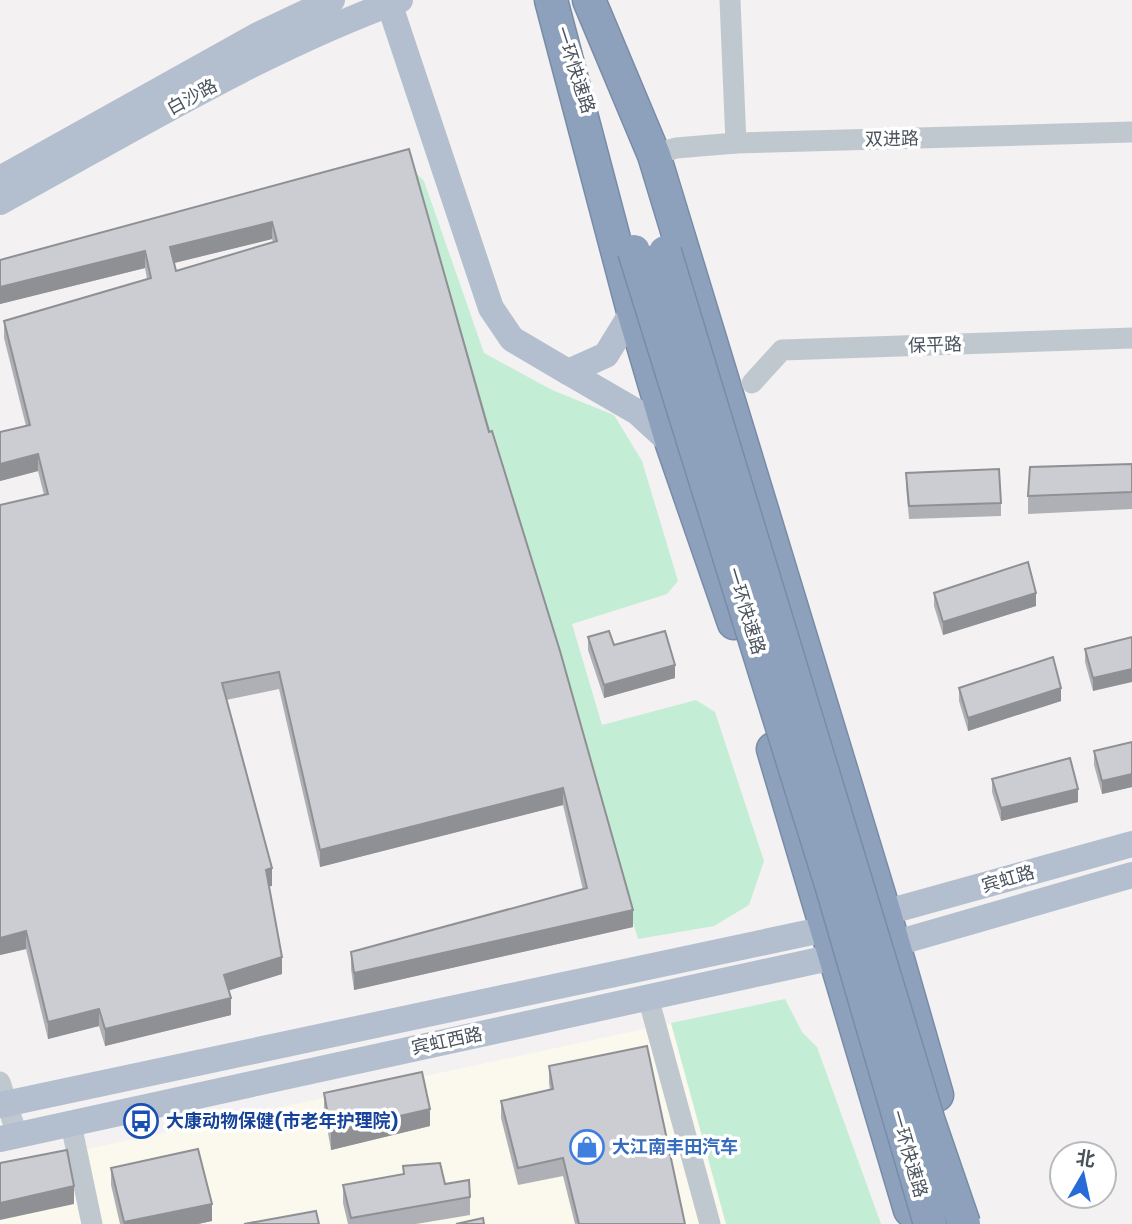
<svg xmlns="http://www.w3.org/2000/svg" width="1132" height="1224" font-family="Poppins,'Noto Sans SC',sans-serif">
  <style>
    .commercial { fill: #fbf8ed }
    .green { fill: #c4edd6 }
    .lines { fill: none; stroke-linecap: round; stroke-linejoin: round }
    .highway-casing { stroke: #788ca8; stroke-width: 35 }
    .minor { stroke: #c0c8cf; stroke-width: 21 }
    .major { stroke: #b3bfce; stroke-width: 26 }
    .highway { stroke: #8da1bc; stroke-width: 32 }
    .highway-bridge-casing { stroke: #788ca8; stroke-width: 35; stroke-linecap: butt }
    .highway-bridge { stroke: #8da1bc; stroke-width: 32 }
    .wall { fill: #afb0b5; fill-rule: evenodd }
    .shaded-wall { fill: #8f9094 }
    .building { fill: #cccdd3; stroke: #8f9094; stroke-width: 2; fill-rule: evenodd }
    .labels { text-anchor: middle; stroke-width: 7; stroke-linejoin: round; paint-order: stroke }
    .street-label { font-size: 18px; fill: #4a535d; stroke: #fff }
    .transit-label { font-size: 18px; font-weight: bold; fill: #164399; stroke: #fff; text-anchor: start }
    .shop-label { font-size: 18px; font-weight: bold; fill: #366cbe; stroke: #fff; text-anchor: start }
  </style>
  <rect width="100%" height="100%" fill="#f3f1f1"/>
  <polygon class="commercial" points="671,1023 726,1224 0,1224 0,1168"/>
  <g class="green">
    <polygon points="409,166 424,181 484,353 552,390 614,415 642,461 678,581 667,594 572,624 602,725 696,700 715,712 764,861 749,905 714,926 638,939"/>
    <polygon points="785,999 802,1032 817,1047 881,1224 726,1224 671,1023"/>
  </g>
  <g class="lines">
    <g class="highway-casing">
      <g id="highway">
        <polyline points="551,0 633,311 672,444 734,623"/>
        <polyline points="589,0 654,155 885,914 937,1095"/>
        <polyline points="773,749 910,1210"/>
      </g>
    </g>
    <g class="minor">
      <polyline points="730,0 736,143"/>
      <polyline points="654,155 676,148 736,143 1132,132"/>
      <polyline points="752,383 782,350 1132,338"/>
      <polyline points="648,997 710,1224"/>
      <polyline points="0,1082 17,1135"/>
      <polyline points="71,1124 92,1224"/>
    </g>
    <g class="major">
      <polyline points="388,0 491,308 512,339 568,372"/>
      <polyline points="0,179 256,36 332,0"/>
      <path d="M 0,202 C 131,131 260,51 400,0"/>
      <polyline points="633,311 606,355 568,372 637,412 672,444"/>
      <polyline points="0,1105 826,929 1132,844"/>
      <polyline points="0,1139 893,944 1132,875"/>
    </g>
    <use href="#highway" class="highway"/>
    <g class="highway-bridge-casing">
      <g id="highway-bridge">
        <polyline points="634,251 833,891 930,1224"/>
        <polyline points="665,252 929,1122 964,1224"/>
      </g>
    </g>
    <use href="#highway-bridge" class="highway-bridge"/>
  </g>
  <g class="wall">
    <path d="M 409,149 L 633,927 L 354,990 L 351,969 L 351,952 L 583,890 L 563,805 L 320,867 L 279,689 L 226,700 L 272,886 L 269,886 L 282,974 L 229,990 L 231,1015 L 105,1046 L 99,1026 L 48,1039 L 26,949 L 0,955 L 44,495 L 38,471 L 0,481 L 0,432 L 26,426 L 4,338 L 4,321 L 147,279 L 145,268 L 0,304 L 0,260 ZM 272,239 L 273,242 L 176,271 L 174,263 Z"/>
    <polygon points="1132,464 1132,509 1028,514 1028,496"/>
    <polygon points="906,473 1001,503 1001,516 909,519 906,486"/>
    <polygon points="934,593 1036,606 943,635 934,606"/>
    <polygon points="588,637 614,645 675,678 604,698 588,650"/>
    <polygon points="1132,637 1093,691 1085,662 1085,649"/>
    <polygon points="959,688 1061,701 968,731 959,701"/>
    <polygon points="1132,742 1132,787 1102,794 1094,765 1094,751"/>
    <polygon points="992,779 1078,802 1001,821 992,792"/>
    <polygon points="549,1066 685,1224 575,1224 563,1176 518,1185 501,1118 501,1101 550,1090 549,1083"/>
    <polygon points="324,1093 430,1126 331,1150 324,1110"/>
    <polygon points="403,1166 445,1184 470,1197 470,1215 416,1224 348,1224 343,1203 343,1185 403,1175"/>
    <polygon points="111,1168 212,1221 198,1224 120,1224 111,1185"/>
  </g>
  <g class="shaded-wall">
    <polygon points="272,222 272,239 170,264 170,247"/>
    <polygon points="145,251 145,268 0,304 0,287"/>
    <polygon points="38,454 38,471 0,481 0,464"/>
    <polygon points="1036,593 1036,606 943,635 943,622"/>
    <polygon points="675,665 675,678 604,698 604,685"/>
    <polygon points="1132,669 1132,682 1093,691 1093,678"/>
    <polygon points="1061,688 1061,701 968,731 968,718"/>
    <polygon points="1132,774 1132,787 1102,794 1102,781"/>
    <polygon points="563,788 563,805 320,867 320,850"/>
    <polygon points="1078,789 1078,802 1001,821 1001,808"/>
    <polygon points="272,868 272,886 266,887 266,870"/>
    <polygon points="633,910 633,927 354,990 354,973"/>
    <polygon points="26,931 26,949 0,955 0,938"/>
    <polygon points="282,957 282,974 224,992 224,975"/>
    <polygon points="231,998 231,1015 105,1046 105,1029"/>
    <polygon points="99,1009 99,1026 48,1039 48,1022"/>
    <polygon points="430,1109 430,1126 331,1150 331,1132"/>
    <polygon points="74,1186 74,1204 0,1220 0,1203"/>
    <polygon points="212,1204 212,1221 198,1224 124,1224 124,1222"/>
  </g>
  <g class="building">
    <path d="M 409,149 L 489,432 L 492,431 L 560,651 L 633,910 L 354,973 L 351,952 L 587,888 L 563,788 L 320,850 L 279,672 L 222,683 L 272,868 L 266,870 L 282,957 L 224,975 L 231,998 L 105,1029 L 99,1009 L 48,1022 L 26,931 L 0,938 L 0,505 L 48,494 L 38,454 L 0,464 L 0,432 L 30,425 L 4,321 L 151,278 L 145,251 L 0,287 L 0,260 ZM 272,222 L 277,241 L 176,271 L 170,247 Z"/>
    <polygon points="1132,464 1132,492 1028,496 1030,467"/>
    <polygon points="999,469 1001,503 909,506 906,473"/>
    <polygon points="1028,562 1036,593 943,622 934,593"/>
    <polygon points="609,631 614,645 665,631 675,665 604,685 588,637"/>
    <polygon points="1132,637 1132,669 1093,678 1085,649"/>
    <polygon points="1053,657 1061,688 968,718 959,688"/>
    <polygon points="1132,742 1132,774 1102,781 1094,751"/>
    <polygon points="1070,758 1078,789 1001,808 992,779"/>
    <polygon points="647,1046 685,1224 579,1224 563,1158 518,1168 501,1101 553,1089 549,1066"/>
    <polygon points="422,1072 430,1109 331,1132 324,1093"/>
    <polygon points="198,1149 212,1204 124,1222 111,1168"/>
    <polygon points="67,1150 74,1186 0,1203 0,1163"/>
    <polygon points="440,1163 445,1184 469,1180 470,1197 351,1218 343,1185 404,1174 403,1166"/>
    <polygon points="316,1211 319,1224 244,1224"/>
    <polygon points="483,1218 484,1224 456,1224"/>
  </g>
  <defs>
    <g id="bus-ring" transform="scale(1.75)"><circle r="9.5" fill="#fff" stroke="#1a4fb4" stroke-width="1.5"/><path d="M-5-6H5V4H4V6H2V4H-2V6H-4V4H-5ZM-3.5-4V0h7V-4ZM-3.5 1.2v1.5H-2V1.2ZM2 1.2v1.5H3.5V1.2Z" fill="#1a4fb4"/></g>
    <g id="shop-ring" transform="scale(1.75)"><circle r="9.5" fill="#fff" stroke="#3f7fe0" stroke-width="1.5"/><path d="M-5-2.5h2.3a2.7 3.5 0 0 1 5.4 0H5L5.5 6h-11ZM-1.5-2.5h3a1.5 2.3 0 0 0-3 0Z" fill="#3f7fe0"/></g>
  </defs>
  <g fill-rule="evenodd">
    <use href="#bus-ring" x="141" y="1121"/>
    <use href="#shop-ring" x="587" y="1147"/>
  </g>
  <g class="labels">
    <g class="street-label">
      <text transform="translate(575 70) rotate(72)" y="6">一环快速路</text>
      <text transform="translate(192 97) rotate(-29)" y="6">白沙路</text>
      <text transform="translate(892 139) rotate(-1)" y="6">双进路</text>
      <text transform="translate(935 345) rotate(-2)" y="6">保平路</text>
      <text transform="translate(746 611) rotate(73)" y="6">一环快速路</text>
      <text transform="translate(1008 879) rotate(-16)" y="6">宾虹路</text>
      <text transform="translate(447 1041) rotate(-12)" y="6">宾虹西路</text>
      <text transform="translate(909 1154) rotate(74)" y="6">一环快速路</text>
    </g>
    <g class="transit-label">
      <text x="166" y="1127">大康动物保健(市老年护理院)</text>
    </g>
    <g class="shop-label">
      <text x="612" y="1153">大江南丰田汽车</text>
    </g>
  </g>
  <g transform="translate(1083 1175) rotate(9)"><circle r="33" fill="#ffffff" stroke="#b7babe" stroke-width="2"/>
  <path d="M0-5L12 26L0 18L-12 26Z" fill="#266bd8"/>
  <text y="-10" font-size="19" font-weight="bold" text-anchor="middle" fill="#4a535d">北</text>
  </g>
</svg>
